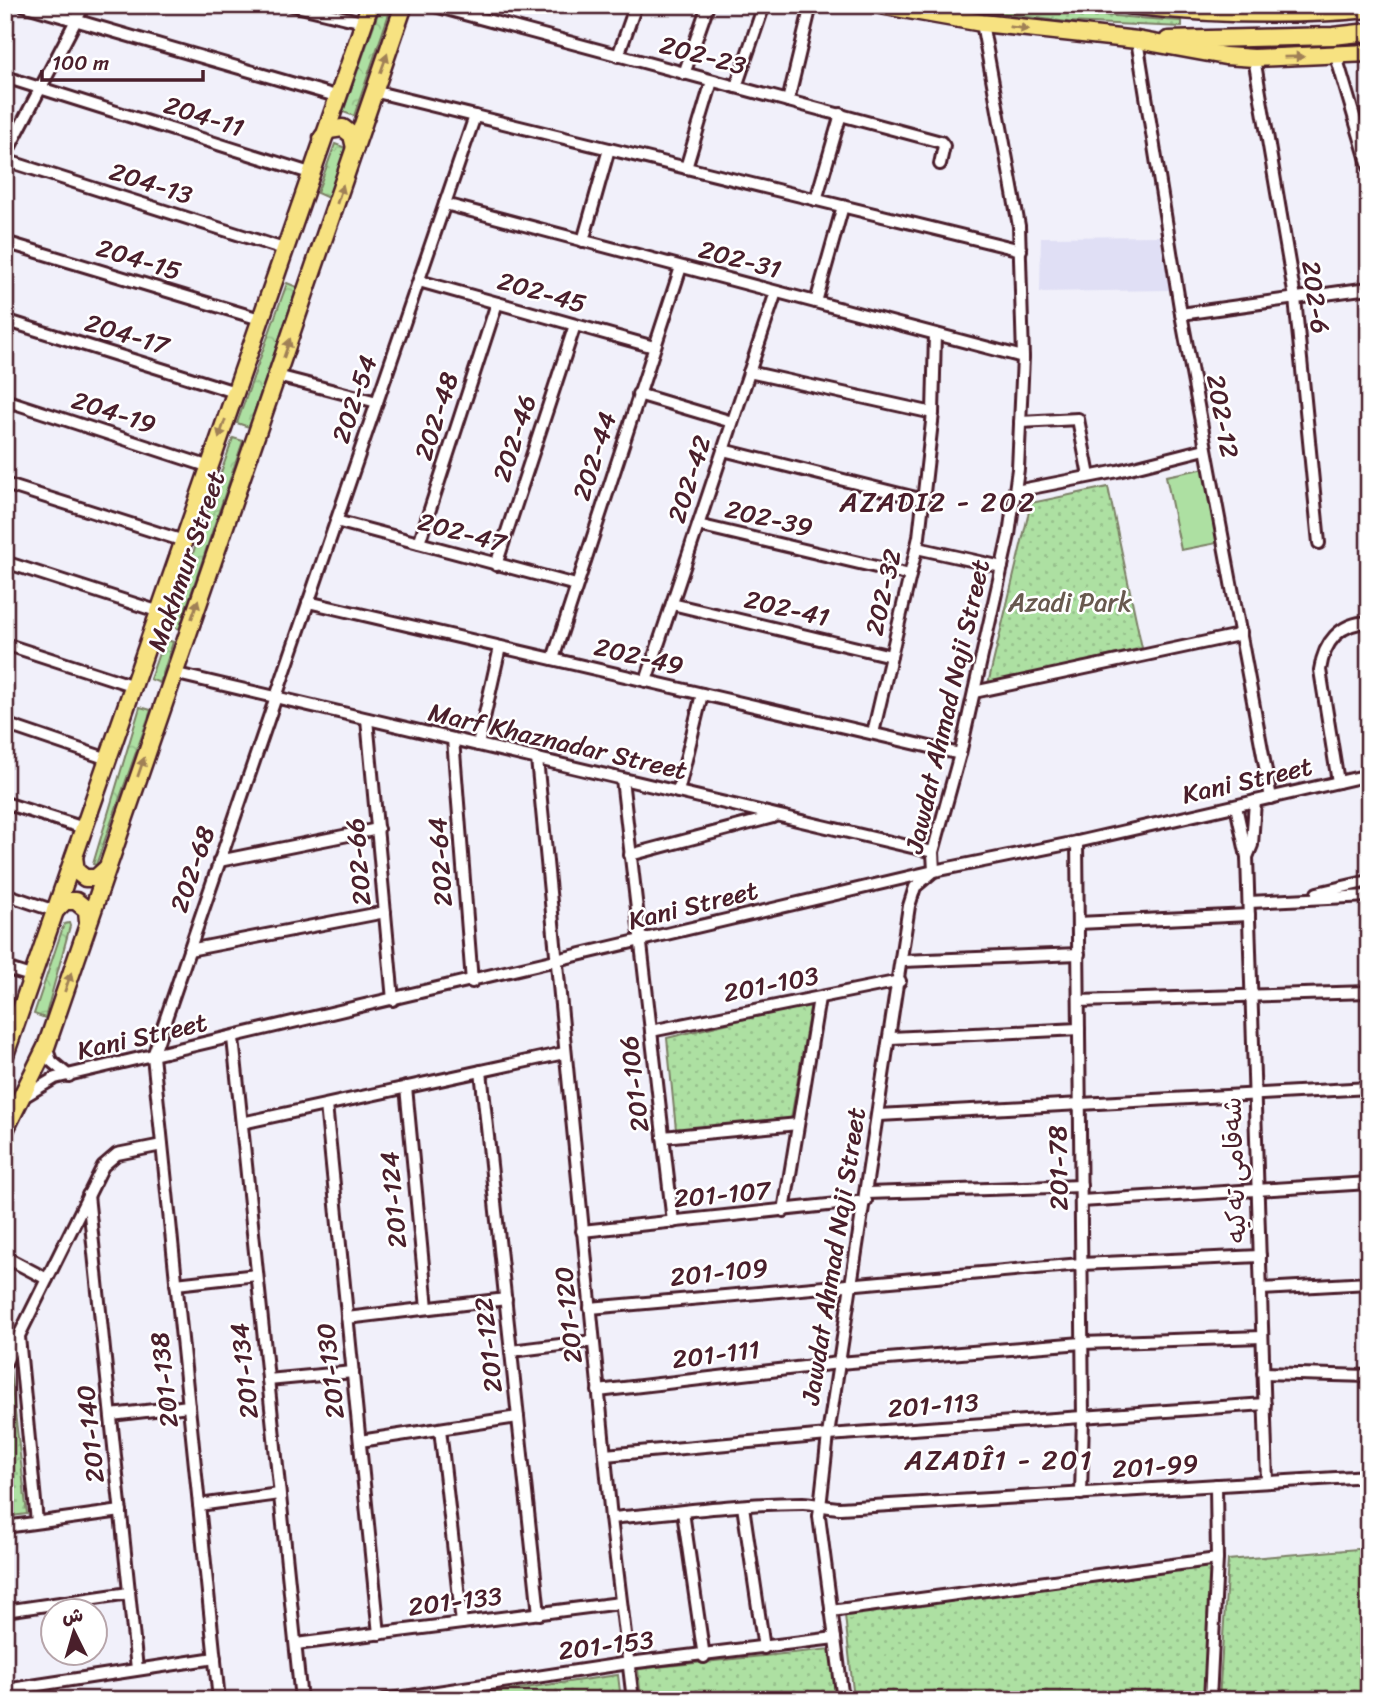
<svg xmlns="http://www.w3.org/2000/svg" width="1374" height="1705" font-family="Sriracha,'Playpen Sans Arabic',sans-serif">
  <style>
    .built { fill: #e0dff5 }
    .green { fill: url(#green-dots); stroke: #7c8066; stroke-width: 2 }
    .forest { fill: url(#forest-crowns); stroke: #7c8066; stroke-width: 2 }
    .pitch { fill: #ade0a2; stroke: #7c8066; stroke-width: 2 }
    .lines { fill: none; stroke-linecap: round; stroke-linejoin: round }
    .minor-casing { stroke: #4a1f2b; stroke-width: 16 }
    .highway-casing { stroke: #4a1f2b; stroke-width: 21 }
    .minor { stroke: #fff; stroke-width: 10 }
    .highway { stroke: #f7e281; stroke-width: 16 }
    .oneway { fill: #a08056 }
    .labels { text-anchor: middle; stroke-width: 5; stroke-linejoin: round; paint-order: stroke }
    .street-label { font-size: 26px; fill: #4a1f2b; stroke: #fff }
    .park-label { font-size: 26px; fill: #68594f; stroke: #fff }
    .neighbourhood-label { font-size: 28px; letter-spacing: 2px; fill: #4a1f2b; stroke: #fff }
  </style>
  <defs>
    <pattern id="green-dots" width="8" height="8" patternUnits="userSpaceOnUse" patternTransform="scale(1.75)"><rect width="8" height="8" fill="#ade0a2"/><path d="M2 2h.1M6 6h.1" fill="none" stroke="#96c08c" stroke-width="1.8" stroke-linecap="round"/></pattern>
    <pattern id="forest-crowns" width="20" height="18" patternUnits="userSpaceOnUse" patternTransform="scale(1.75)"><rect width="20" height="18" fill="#ade0a2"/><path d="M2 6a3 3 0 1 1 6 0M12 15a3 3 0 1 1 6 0" fill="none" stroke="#96c08c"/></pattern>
  </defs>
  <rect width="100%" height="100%" fill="#f1f0fa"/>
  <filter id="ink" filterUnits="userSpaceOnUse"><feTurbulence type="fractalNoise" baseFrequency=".0143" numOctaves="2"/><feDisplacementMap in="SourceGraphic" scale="14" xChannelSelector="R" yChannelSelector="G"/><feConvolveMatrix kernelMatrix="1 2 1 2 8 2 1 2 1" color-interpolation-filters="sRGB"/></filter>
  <g filter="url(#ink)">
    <polygon class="built" points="1160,236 1170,290 1040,292 1041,237"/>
    <g class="green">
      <path d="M 932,5 C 1016,5 1098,16 1182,21 L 1182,27 L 1068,22 Z"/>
      <polygon points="1108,487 1142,648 988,684 1031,503"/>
      <polygon points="811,1003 791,1119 676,1130 667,1038"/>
      <polygon points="10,1370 27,1514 5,1517 5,1380"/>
      <polygon points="1369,1548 1369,1697 1219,1700 1228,1560"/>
      <polygon points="1215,1561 1205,1700 854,1700 845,1615"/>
      <polygon points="830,1649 836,1700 641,1700 638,1669"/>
      <polygon points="618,1675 621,1700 438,1700"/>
    </g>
    <g class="forest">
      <polygon points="381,5 392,5 354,116 343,112"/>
      <polygon points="335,144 346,148 328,198 317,193"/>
      <polygon points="287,283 297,287 249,427 237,423"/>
      <polygon points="233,438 243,441 179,629 168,625"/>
      <polygon points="164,639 173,642 160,683 150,679"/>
      <polygon points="140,707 151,710 96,865 93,864"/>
      <polygon points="69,923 70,926 45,1018 34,1014 64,924"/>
    </g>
    <polygon class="pitch" points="1206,468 1222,542 1181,550 1166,476"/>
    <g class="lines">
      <g class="minor-casing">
        <g id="minor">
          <polyline points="23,5 336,96"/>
          <polyline points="292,5 363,22"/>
          <polyline points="431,5 941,142 944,146 940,164"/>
          <polyline points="1137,40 1181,314 1271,798"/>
          <polyline points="618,56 636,5"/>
          <polyline points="1336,56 1369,167"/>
          <polyline points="1254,58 1295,298 1319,543"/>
          <polyline points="684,74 708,5"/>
          <polyline points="5,77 310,173"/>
          <polyline points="736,87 764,5"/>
          <polyline points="373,91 1021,250"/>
          <polyline points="788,101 811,5"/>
          <polyline points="5,156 84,5"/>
          <polyline points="5,160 284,249"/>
          <polyline points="686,168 712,81"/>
          <polyline points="816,200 841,114"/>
          <polyline points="445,204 1023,357"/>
          <polyline points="583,241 609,149"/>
          <polyline points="5,242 260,319"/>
          <polyline points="419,281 654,347"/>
          <polyline points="816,302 843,206"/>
          <polyline points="1181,314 1369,288"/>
          <polyline points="5,320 235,392"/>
          <polyline points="749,372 933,413"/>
          <polyline points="277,376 377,402"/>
          <polyline points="638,394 732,422"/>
          <polyline points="5,400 210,467"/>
          <polyline points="1020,422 1078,419 1089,476"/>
          <polyline points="723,450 924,500"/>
          <polyline points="5,484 184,541"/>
          <polyline points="1016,491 1118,471 1205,449"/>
          <polyline points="336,521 576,585"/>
          <polyline points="698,525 910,575"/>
          <polyline points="419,543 497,303"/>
          <polyline points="917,548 1002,567"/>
          <polyline points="5,562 160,612"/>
          <polyline points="496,565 575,325"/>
          <polyline points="308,602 960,754"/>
          <polyline points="672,604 891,656"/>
          <polyline points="5,644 134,686"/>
          <polyline points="553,659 681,267"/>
          <polyline points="173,673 933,852"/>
          <polyline points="646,681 776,292"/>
          <polyline points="974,692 1234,636 1241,632"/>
          <polyline points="367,719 393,1000"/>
          <polyline points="5,724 108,759"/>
          <polyline points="873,733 919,537 933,413 935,334"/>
          <polyline points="453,739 472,982"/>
          <polyline points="478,745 500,647"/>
          <polyline points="537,759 611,1518 633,1700"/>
          <polyline points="622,779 673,1222"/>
          <path d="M 1338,782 L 1320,670 C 1324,643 1339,623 1369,622"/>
          <polyline points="678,792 702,694"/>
          <polyline points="5,803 84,828"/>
          <polyline points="1236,806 1247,857 1267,1482"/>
          <polyline points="1077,842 1083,1417 1081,1494"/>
          <polyline points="630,855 773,817"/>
          <polyline points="1247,857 1252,845 1255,801"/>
          <polyline points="219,861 378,829"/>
          <polyline points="1317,893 1369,881"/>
          <polyline points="5,894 55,911"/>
          <polyline points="1249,902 1369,896"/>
          <polyline points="1078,923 1249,915"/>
          <polyline points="189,950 385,912"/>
          <polyline points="903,961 1079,954"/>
          <polyline points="5,968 34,977"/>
          <polyline points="1079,1001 1369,992"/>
          <polyline points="651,1031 900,981"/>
          <polyline points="233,1038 301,1700"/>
          <polyline points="891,1038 1079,1029"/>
          <polyline points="46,1047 51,1061 69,1076"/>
          <polyline points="481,1071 539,1614"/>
          <polyline points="406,1087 427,1308"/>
          <polyline points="25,1096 55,1078 934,871 1077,842 1369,775"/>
          <polyline points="326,1105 379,1634"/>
          <polyline points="879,1115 1369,1088"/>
          <polyline points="242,1123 564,1053"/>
          <polyline points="663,1137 798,1124"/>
          <polyline points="867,1193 1081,1186"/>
          <polyline points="88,1195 137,1669"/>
          <polyline points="1081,1201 1369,1183"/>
          <polyline points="784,1211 819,998"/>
          <polyline points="582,1231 866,1201"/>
          <polyline points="5,1257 47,1279"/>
          <polyline points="176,1284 257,1275"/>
          <polyline points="1261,1289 1369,1283"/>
          <polyline points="590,1308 1081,1264 1260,1256"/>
          <polyline points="347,1318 506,1299"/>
          <polyline points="19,1337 37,1522"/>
          <polyline points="511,1351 593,1341"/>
          <polyline points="5,1364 103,1166 117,1154 162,1145"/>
          <polyline points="1263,1373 1369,1376"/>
          <polyline points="268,1380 353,1372"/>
          <polyline points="598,1391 839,1363 1082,1343 1262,1337"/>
          <polyline points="111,1415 189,1406"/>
          <polyline points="440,1429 462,1623"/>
          <polyline points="360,1441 518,1417"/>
          <polyline points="605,1455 828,1435 1265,1404"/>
          <polyline points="199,1505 279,1494"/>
          <polyline points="743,1506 764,1648"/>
          <polyline points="683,1512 704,1657"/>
          <path d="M 611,1518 C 675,1513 739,1503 803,1503 C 815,1503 827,1508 840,1508 L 1369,1476"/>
          <polyline points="5,1527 121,1511"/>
          <polyline points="5,1611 129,1593"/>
          <polyline points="831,1611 1217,1559"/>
          <polyline points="296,1644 620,1603"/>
          <polyline points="5,1690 215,1658"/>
          <polyline points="219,1700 153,1056 475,116"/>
          <polyline points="384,1700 629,1663 835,1638"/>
          <polyline points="843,1700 819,1516 828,1435 909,906 915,887 934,871 933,852 960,754 1009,535 1018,469 1023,357 1019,226 982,23"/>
          <polyline points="1210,1700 1217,1559 1216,1485"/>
        </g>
      </g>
      <g class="highway-casing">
        <g id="highway">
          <polyline points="880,5 982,23 1137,40 1225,56 1254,58 1369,53"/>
          <path d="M 1127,5 C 1207,14 1289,17 1369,9"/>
          <polyline points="1168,40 1333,36 1369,32"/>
          <polyline points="322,138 329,130 343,128 352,135 355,148"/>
          <polyline points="74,857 76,871 85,878 96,878 106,869"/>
          <polyline points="55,911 65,901 76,901 87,910 88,922"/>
          <polyline points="5,1055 370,5"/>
          <polyline points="5,1130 46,1047 404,5"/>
        </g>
      </g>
      <use href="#minor" class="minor"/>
      <use href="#highway" class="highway"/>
    </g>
    <defs><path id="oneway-solid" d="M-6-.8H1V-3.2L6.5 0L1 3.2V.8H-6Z" transform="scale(1.75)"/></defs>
    <g class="oneway">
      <use href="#oneway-solid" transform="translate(1019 28) rotate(7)"/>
      <use href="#oneway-solid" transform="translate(1294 57) rotate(-1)"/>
      <use href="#oneway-solid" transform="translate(384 63) rotate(-70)"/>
      <use href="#oneway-solid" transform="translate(340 194) rotate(-72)"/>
      <use href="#oneway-solid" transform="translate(287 348) rotate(-71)"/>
      <use href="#oneway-solid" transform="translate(222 429) rotate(109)"/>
      <use href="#oneway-solid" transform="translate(195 609) rotate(-71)"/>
      <use href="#oneway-solid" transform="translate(141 767) rotate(-71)"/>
      <use href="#oneway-solid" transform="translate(68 982) rotate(-71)"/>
    </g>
  </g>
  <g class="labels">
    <g class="street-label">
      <text transform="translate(703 55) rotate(15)" y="9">202-23</text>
      <text transform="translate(204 116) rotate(18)" y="9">204-11</text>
      <text transform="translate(151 183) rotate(18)" y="9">204-13</text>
      <text transform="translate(139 259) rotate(17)" y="9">204-15</text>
      <text transform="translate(740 259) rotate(15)" y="9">202-31</text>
      <text transform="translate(542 292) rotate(16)" y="9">202-45</text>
      <text transform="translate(1316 297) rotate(82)" y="9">202-6</text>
      <text transform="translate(127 334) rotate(17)" y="9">204-17</text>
      <text transform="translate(354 399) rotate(-71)" y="9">202-54</text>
      <text transform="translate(114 412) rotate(18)" y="9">204-19</text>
      <text transform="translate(436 416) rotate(-72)" y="9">202-48</text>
      <text transform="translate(1223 416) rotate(80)" y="9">202-12</text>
      <text transform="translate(514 438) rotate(-72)" y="9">202-46</text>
      <text transform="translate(594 456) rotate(-72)" y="9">202-44</text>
      <text transform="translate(689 479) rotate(-72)" y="9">202-42</text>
      <text transform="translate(769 518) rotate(13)" y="9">202-39</text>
      <text transform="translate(462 532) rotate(15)" y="9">202-47</text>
      <text transform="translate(186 561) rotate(-71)" y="9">Makhmur Street</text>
      <text transform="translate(883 592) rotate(-77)" y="9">202-32</text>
      <text transform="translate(787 608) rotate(13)" y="9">202-41</text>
      <text transform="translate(639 656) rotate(13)" y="9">202-49</text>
      <text transform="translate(947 706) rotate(-77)" y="9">Jawdat Ahmad Naji Street</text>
      <text transform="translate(558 741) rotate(13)" y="9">Marf Khaznadar Street</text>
      <text transform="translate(1247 780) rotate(-13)" y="9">Kani Street</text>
      <text transform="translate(358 862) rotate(-95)" y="9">202-66</text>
      <text transform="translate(440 862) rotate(-94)" y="9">202-64</text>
      <text transform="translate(192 869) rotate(-71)" y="9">202-68</text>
      <text transform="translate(693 905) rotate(-14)" y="9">Kani Street</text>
      <text transform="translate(771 984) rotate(-11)" y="9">201-103</text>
      <text transform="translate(142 1036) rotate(-13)" y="9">Kani Street</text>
      <text transform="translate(634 1084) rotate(-97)" y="9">201-106</text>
      <text transform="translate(1058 1168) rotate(-91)" y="9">201-78</text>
      <text transform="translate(1234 1170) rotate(-92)" y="9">شەقامی تەکیە</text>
      <text transform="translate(722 1194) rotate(-5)" y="9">201-107</text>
      <text transform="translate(393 1200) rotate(-95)" y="9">201-124</text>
      <text transform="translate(833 1256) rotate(-81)" y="9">Jawdat Ahmad Naji Street</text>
      <text transform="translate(719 1272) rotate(-6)" y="9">201-109</text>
      <text transform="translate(568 1315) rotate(-96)" y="9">201-120</text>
      <text transform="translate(488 1345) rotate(-96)" y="9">201-122</text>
      <text transform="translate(716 1354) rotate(-7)" y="9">201-111</text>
      <text transform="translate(244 1371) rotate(-96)" y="9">201-134</text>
      <text transform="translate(330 1371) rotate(-96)" y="9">201-130</text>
      <text transform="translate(164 1380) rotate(-96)" y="9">201-138</text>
      <text transform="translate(933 1405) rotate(-4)" y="9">201-113</text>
      <text transform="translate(90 1434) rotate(-96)" y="9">201-140</text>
      <text transform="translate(1155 1466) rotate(-4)" y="9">201-99</text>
      <text transform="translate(455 1601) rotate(-7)" y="9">201-133</text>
      <text transform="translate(606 1645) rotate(-7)" y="9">201-153</text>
    </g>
    <g class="park-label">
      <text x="1070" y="611">Azadi Park</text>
    </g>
    <g class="neighbourhood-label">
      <text x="938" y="511">AZADI2 - 202</text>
      <text x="999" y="1469">AZADÎ1 - 201</text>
    </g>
  </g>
  <rect width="1374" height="1705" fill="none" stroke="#fff" stroke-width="28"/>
  <rect x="14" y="14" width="1346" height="1677" fill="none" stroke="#4a1f2b" stroke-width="2.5" filter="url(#ink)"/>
  <g transform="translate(74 1632) rotate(355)"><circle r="33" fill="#ffffff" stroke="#b7a5aa" stroke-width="2"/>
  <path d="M0-5L12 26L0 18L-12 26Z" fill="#4a1f2b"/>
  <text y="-10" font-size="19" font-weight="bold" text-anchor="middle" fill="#4a1f2b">ش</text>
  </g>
  <path d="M42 70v10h161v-10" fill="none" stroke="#4a1f2b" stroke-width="3.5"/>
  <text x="52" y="70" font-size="21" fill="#4a1f2b" stroke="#ffffff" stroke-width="5" paint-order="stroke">100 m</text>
</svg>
